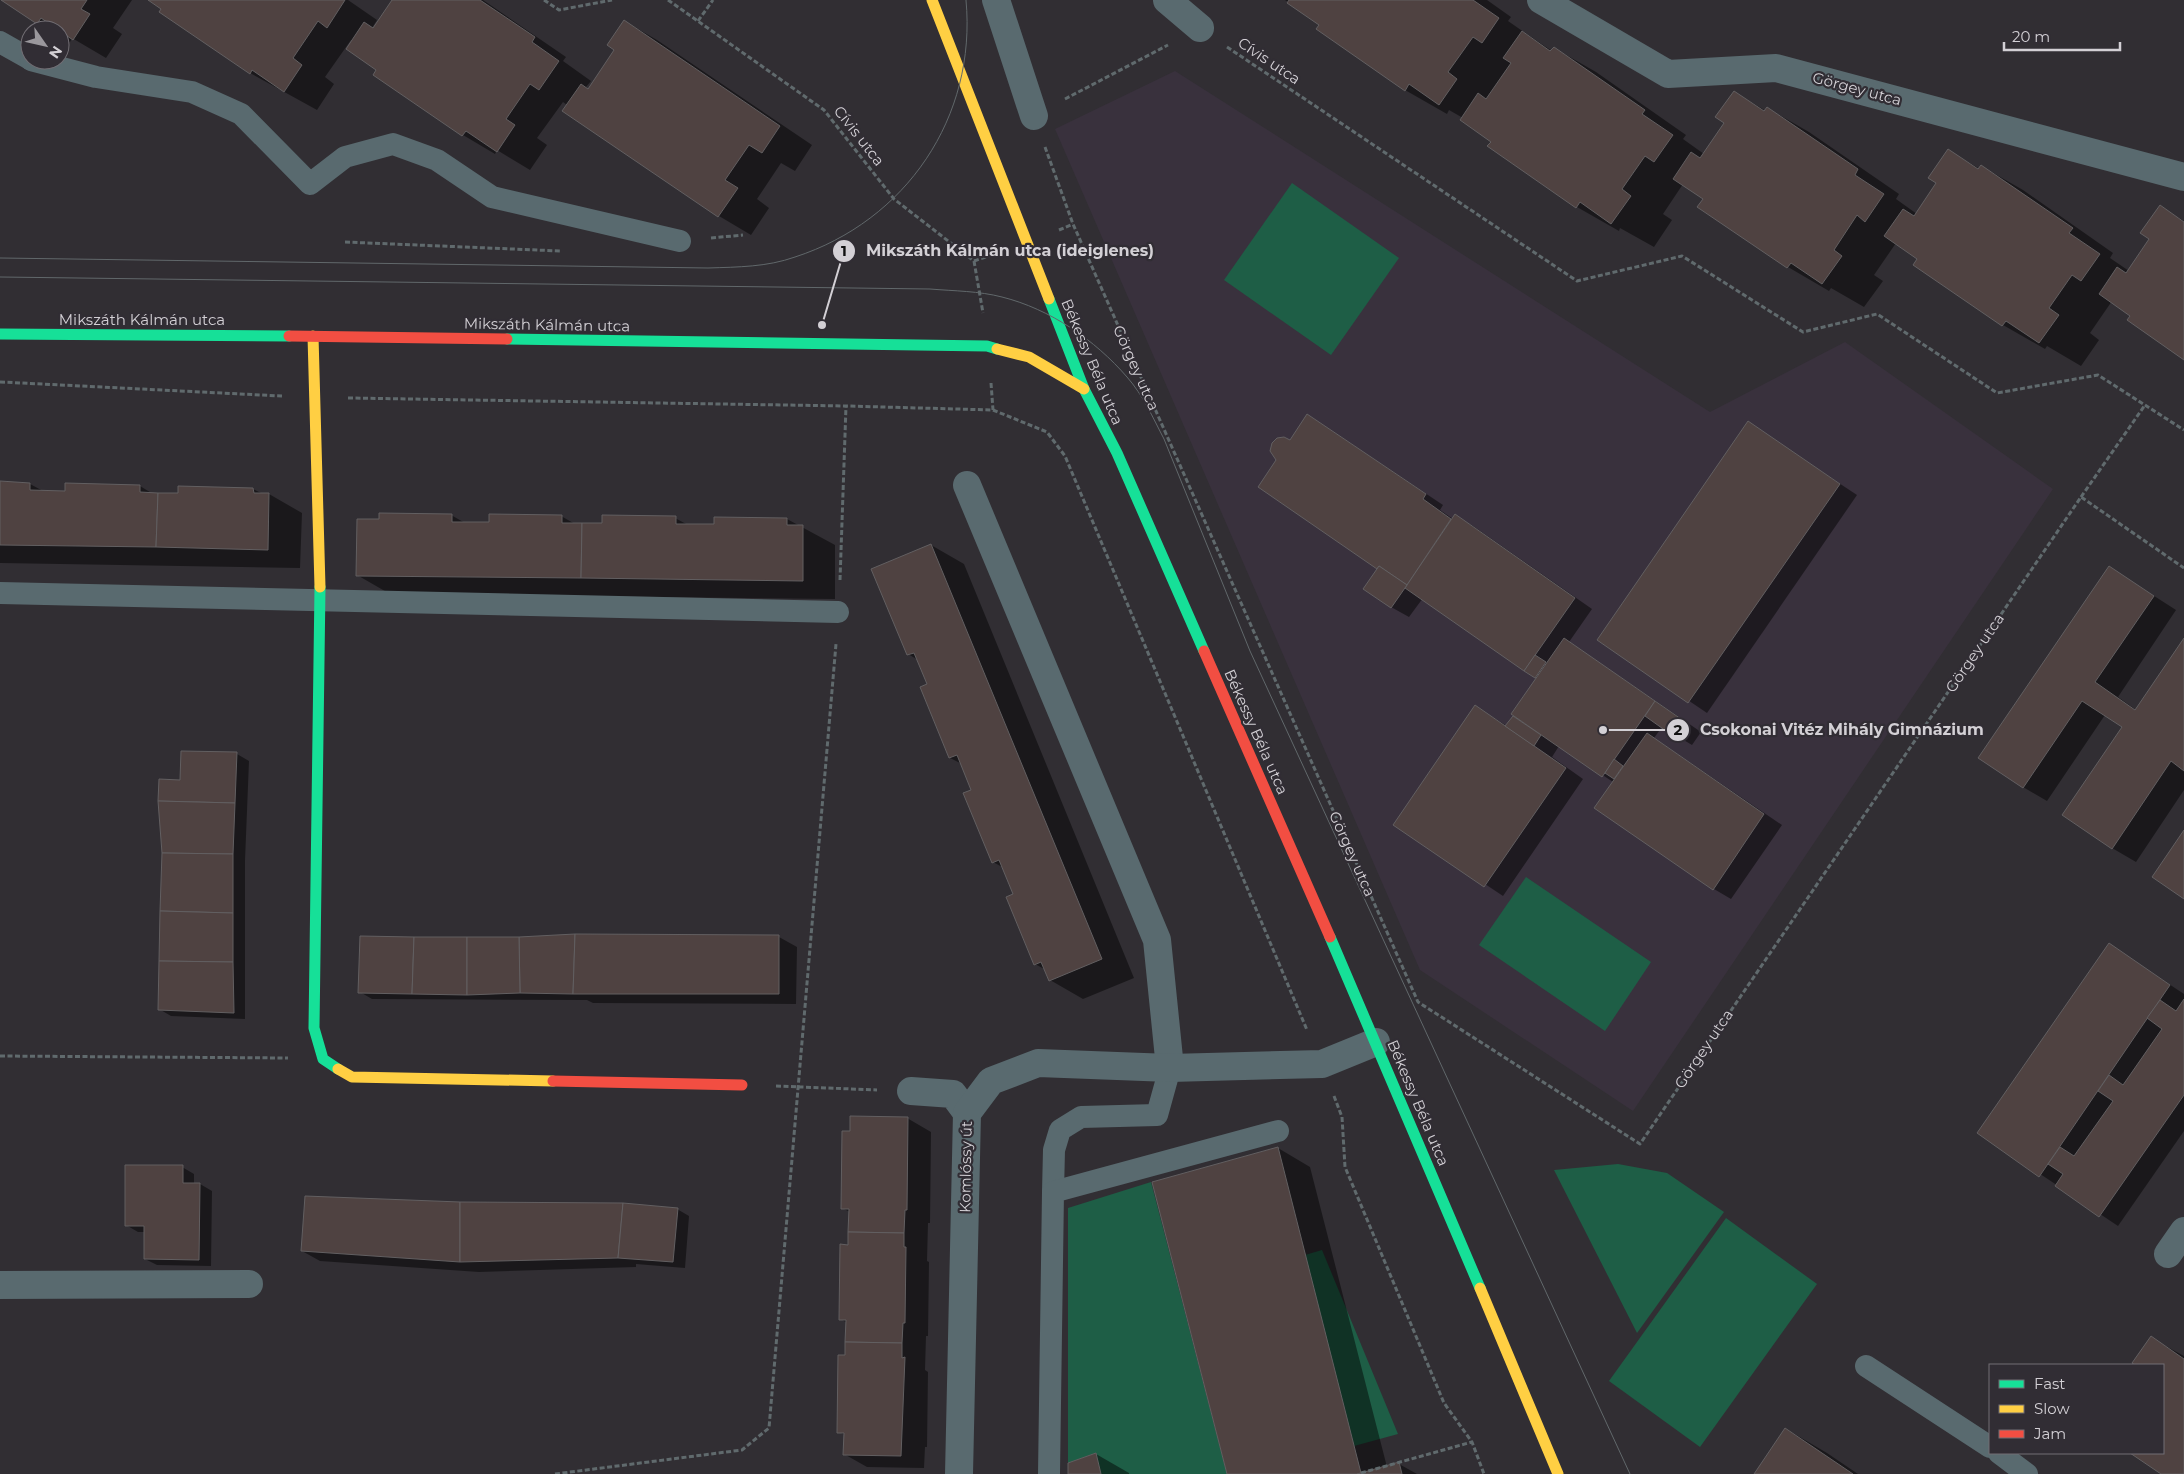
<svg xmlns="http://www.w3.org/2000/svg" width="2184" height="1474" font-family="Montserrat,sans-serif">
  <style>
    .built { fill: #39313d }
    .green { fill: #1e5e46 }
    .shadow { fill: #0007 }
    .building { fill: #4f4241; stroke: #625f61 }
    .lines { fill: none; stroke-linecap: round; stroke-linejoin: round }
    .path { stroke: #606a6d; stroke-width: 3; stroke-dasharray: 5 2.5; stroke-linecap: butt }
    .lane { stroke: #596a6f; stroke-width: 22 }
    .street { stroke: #596a6f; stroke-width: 28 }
    .fast { stroke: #16e098; stroke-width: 11 }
    .slow { stroke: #ffcf43; stroke-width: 11 }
    .jam { stroke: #f24e42; stroke-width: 11 }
    .tram { stroke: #61686b; stroke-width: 1 }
    .labels { text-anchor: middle; stroke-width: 4.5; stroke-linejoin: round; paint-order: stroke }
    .street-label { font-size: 15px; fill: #d3d0d5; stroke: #312d34 }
    .leader { fill: none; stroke: #d3d0d5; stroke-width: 2 }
    .callout-dot { fill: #d3d0d5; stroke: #312d34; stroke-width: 2 }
    .mark-label { font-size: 15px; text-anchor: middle; font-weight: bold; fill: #111 }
    .callout-label { font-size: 16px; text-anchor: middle; font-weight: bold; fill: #d3d0d5; stroke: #312d34; stroke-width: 4.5; stroke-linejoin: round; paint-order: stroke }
  </style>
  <rect width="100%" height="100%" fill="#312e33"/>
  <polygon class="built" points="1175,71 1710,412 1845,342 2053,489 1633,1111 1420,970 1055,129"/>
  <g class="green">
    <polygon points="1292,183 1399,258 1331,355 1224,280"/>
    <polygon points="1526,877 1651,962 1605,1031 1479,945"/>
    <polygon points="1618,1164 1667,1173 1724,1212 1637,1333 1554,1170"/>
    <polygon points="1151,1182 1227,1474 1101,1474 1096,1453 1068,1463 1068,1208"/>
    <polygon points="1726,1218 1817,1284 1700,1447 1609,1381"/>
    <polygon points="1322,1250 1398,1434 1354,1446 1305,1255"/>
  </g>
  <g class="shadow">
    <polygon points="3,0 132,0 113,28 122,34 106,58 72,38 70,42 60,36 60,30 49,30"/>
    <polygon points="150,0 348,0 377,20 372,28 374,29 394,0 483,0 566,57 563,61 591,81 586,87 589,90 616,50 624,21 657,40 812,145 795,171 781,163 757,199 769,208 751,235 719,216 563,102 537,138 547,145 530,170 497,150 495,154 463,135 378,70 351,40 325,77 334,84 317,110 250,73"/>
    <polygon points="1285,0 1487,0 1511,17 1508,21 1540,43 1552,51 1554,48 1596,72 1686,135 1683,139 1704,154 1726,122 1734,92 1766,111 1767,108 1809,132 1899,194 1896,199 1917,214 1938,183 1949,151 1980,169 1981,166 2023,190 2113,253 2110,258 2129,271 2151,239 2160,207 2184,221 2184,358 2112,301 2090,333 2099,340 2081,366 2047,346 2045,349 2003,325 1915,265 1919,259 1896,243 1874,275 1883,281 1864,307 1831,288 1829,291 1788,267 1699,207 1704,199 1683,184 1663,214 1672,220 1654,247 1620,228 1619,231 1577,207 1489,146 1493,141 1463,118 1449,110 1447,114 1405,90 1321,24"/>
    <polygon points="1308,415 1443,505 1440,510 1453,519 1455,516 1473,526 1592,609 1569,642 1701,732 1692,745 1662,727 1654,738 1782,825 1731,899 1714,889 1613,782 1559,746 1552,757 1583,779 1503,896 1395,824 1476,707 1507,726 1537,678 1423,598 1409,617 1391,607 1379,568 1290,441"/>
    <polygon points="1748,423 1857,495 1707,713 1599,640"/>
    <polygon points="0,482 30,484 43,491 66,492 140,486 153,494 179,495 253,489 263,494 269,494 302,513 300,568 0,563"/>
    <polygon points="451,515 465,523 490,523 561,516 575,524 603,524 675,518 688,525 715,526 787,519 835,545 835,599 390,594 357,575"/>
    <polygon points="931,545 964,564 1134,978 1083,999 1050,980 1046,970 1035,964 1015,894 1004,868 993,862 965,794 973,790 962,764 950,758 921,688 929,685 918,660 908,654"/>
    <polygon points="2109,567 2176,610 2118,697 2136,710 2184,640 2184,790 2136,862 2112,848 2123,727 2105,715 2047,801 2023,787"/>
    <polygon points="237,754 249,761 245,861 245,1019 171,1016 159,1009 163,853 181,781"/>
    <polygon points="575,935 779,937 797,947 796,1004 593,1003 587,1000 372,999 360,992"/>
    <polygon points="2110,945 2184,994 2184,1131 2118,1226 1979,1133"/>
    <polygon points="907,1118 931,1132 930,1223 928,1223 927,1261 929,1262 928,1336 926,1336 925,1370 928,1372 927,1447 925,1447 924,1468 867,1467 844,1454 845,1435 839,1432 846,1356 847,1323 841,1319 849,1246 850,1212 842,1208 851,1132"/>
    <polygon points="1278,1148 1310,1167 1387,1467 1399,1464 1417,1474 1228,1474"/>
    <polygon points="182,1167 194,1174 194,1184 200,1184 212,1191 211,1266 157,1265 145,1259 145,1232 138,1232 126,1225"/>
    <polygon points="460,1203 677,1209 689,1216 685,1268 636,1264 636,1267 479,1272 320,1261 302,1251"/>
    <polygon points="2151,1338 2184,1356 2184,1474 2164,1474 2133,1453 2163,1453 2163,1365 2137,1365 2134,1363"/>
    <polygon points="1786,1429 1827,1453 1858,1474 1755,1474"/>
    <polygon points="1096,1454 1129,1473 1129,1474 1069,1474"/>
  </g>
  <g class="building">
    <polygon points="1,0 87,0 81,9 90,14 73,40 41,18 37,24"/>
    <polygon points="148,0 345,0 327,28 318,21 293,58 302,65 284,92 252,70 250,74 159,12 161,9"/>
    <polygon points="392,0 480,0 535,37 532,42 559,61 539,90 530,84 506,119 515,125 497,152 466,131 462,136 373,75 376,70 346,49 364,22 373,28"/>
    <polygon points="1289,0 1473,0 1499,18 1482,43 1473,37 1448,72 1457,79 1439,105 1409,84 1405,91 1316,29 1319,25 1287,3"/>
    <polygon points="624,20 780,126 762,153 749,145 725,180 738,188 718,217 562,111 581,84 588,89 614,50 607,45"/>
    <polygon points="1522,31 1550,51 1554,47 1645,110 1642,114 1673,135 1654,162 1645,156 1622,189 1631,196 1611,224 1580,202 1576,208 1487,146 1491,142 1460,120 1478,93 1486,99 1511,63 1503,58"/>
    <polygon points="1734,91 1764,111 1767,107 1858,169 1855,175 1884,194 1865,222 1857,215 1834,250 1842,256 1822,284 1791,263 1787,268 1697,207 1703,199 1673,179 1691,152 1700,158 1724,123 1715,117"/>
    <polygon points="1948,149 1978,169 1981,165 2073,228 2069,233 2100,254 2081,281 2072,275 2049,308 2059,315 2039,343 2006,321 2002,326 1913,265 1917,259 1884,236 1903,209 1914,216 1936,183 1928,178"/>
    <polygon points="2160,205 2184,222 2184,360 2127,320 2130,316 2099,294 2117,267 2126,273 2149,239 2140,233"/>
    <polygon points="1307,414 1426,494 1423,499 1451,519 1407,585 1379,566 1377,569 1258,487 1276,460 1270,451 1272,443 1277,438 1284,437 1290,440"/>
    <polygon points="1748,421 1840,484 1688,703 1597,640"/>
    <polygon points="0,481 30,483 30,490 65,491 65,483 140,485 140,492 158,493 156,547 0,545"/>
    <polygon points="178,486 253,488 254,493 269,493 268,550 156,547 158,493 178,493"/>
    <polygon points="379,513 452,514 452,522 489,522 489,514 562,515 562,523 582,523 581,578 356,576 357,519 379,519"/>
    <polygon points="1455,514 1575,598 1524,671 1405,588"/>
    <polygon points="602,515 676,516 676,524 714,524 714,517 787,518 787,525 803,525 803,581 581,578 582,523 602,523"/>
    <polygon points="931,544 1102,959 1049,981 1041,962 1034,965 1006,897 1013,894 999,860 992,863 963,793 971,790 957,755 949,758 920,687 927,684 914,653 907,655 871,569"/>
    <polygon points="1379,566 1407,585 1391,608 1363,589"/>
    <polygon points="2109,566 2154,596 2095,682 2135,710 2184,638 2184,771 2171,761 2112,849 2062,815 2122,727 2082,701 2023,788 1978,758"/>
    <polygon points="1564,638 1655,701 1602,777 1511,714"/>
    <polygon points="1535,655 1546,662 1535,678 1524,671"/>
    <polygon points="1655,701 1684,721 1673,736 1645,716"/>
    <polygon points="1475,705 1566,768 1484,887 1393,825"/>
    <polygon points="1513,716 1541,735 1534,746 1505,726"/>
    <polygon points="1647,733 1764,814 1713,890 1594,808"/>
    <polygon points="181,751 237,752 235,803 158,801 159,779 180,780"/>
    <polygon points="1614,759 1623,766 1614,779 1605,773"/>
    <polygon points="158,801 235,803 233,854 162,853"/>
    <polygon points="2184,830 2184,899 2152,877"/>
    <polygon points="162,853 233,854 233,913 160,911"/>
    <polygon points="160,911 233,913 233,962 159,961"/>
    <polygon points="575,934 573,994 520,993 519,937"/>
    <polygon points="575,934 779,935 779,994 573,994"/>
    <polygon points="360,936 414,937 412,994 358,993"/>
    <polygon points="414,937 467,937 467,995 412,994"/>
    <polygon points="467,937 519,937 520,993 467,995"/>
    <polygon points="2109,943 2170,985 2039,1177 1977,1133"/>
    <polygon points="159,961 233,962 234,1013 158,1010"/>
    <polygon points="2184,999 2184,1095 2099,1217 2055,1186 2063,1174 2048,1164 2060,1147 2074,1156 2113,1101 2098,1091 2109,1075 2123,1085 2162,1029 2147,1018 2160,1000 2176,1011"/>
    <polygon points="850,1116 908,1117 907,1210 905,1210 904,1233 848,1232 849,1209 841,1209 842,1131 850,1131"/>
    <polygon points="1278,1147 1361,1473 1357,1474 1227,1474 1152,1182"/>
    <polygon points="125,1165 183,1165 183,1183 200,1183 199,1260 144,1259 144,1226 125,1226"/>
    <polygon points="305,1196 460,1202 460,1262 301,1251"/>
    <polygon points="460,1202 623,1203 618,1258 460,1262"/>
    <polygon points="623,1203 678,1208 673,1262 618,1258"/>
    <polygon points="848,1232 904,1233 904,1247 906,1247 905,1323 903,1323 902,1343 845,1342 846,1320 839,1320 840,1244 848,1245"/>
    <polygon points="2151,1336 2184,1359 2184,1474 2161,1474 2130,1453 2163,1453 2163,1365 2135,1365 2132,1363"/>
    <polygon points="845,1342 902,1343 902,1358 905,1357 901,1456 843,1455 844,1433 837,1433 838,1355 845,1355"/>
    <polygon points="1785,1428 1853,1474 1754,1474"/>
    <polygon points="1096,1453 1101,1474 1068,1474 1068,1463"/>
    <polygon points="1399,1462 1402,1474 1357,1474 1361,1473"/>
  </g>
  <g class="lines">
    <g class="path">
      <polyline points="544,0 559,10 612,0"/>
      <polyline points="668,0 824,110 894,199 974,261"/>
      <polyline points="698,21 713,0"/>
      <polyline points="1227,47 1577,281 1682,256 1803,332 1877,314 1997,393 2098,375 2184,430"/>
      <polyline points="1065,99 1168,45"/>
      <polyline points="1045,147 1073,224 1418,1002 1640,1144 2081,497 2184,568"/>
      <polyline points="1059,230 1073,224"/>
      <polyline points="711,238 743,235"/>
      <polyline points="345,242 560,251"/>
      <polyline points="974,261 983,313"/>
      <polyline points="974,261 995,254"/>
      <polyline points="0,382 282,396"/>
      <polyline points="991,383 993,410"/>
      <polyline points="348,398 846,406 993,410 1047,432 1065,456 1307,1030"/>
      <polyline points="2081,497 2145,405"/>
      <polyline points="840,580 846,406"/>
      <polyline points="0,1056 288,1058"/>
      <polyline points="776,1086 877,1090"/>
      <polyline points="1334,1096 1342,1117 1345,1167 1444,1403 1472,1442 1484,1474"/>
      <polyline points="1361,1473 1472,1442"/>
      <polyline points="555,1474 742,1450 769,1428 836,644"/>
    </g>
    <g class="lane">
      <polyline points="0,42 30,59"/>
      <polyline points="31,60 96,77 192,92 241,114 310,184 345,157 393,144 437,160 492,197 680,241"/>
      <polyline points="0,593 838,612"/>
      <polyline points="1053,1192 1054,1150 1060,1130 1081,1117 1157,1115 1170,1068"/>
      <polyline points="1866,1366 1990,1447"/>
      <polyline points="1999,1453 2027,1474"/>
      <polyline points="1049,1474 1053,1192 1278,1131"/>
    </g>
    <g class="street">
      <polyline points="996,0 1034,116"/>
      <polyline points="1167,0 1200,28"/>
      <polyline points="1541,0 1668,74 1776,68 2184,177"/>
      <polyline points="967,485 1157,940 1170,1068"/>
      <polyline points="911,1091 953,1094 967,1113"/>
      <polyline points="2168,1254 2184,1231"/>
      <polyline points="0,1285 249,1284"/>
      <polyline points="959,1474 967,1113 991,1081 1038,1063 1170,1068 1322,1064 1376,1042"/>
    </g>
    <g class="fast">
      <polyline points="1049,299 1084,389 1117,453 1204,651"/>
      <polyline points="0,334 289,336"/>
      <polyline points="507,339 987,346 997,349"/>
      <polyline points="320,587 314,1028 323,1059 338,1069"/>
      <polyline points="1330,937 1480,1288"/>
    </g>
    <g class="slow">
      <polyline points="932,0 1049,299"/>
      <polyline points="313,336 320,587"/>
      <polyline points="997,349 1029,357 1084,389"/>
      <polyline points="338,1069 352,1077 553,1081"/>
      <polyline points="1480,1288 1558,1474"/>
    </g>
    <g class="jam">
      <polyline points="289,336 507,339"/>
      <polyline points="1204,651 1330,937"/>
      <polyline points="553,1081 742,1085"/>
    </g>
    <g class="tram">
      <path d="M 0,258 L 708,268 C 738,267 767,267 795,257 C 906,221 977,117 966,0"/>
      <path d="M 0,277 L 930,289 C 954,291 979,291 1002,297 C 1050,309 1095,340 1127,377 C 1143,395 1153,418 1164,439 L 1250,651 L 1630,1474"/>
    </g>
  </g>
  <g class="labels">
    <g class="street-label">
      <text transform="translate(1269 61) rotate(34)" y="5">Cívis utca</text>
      <text transform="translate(1857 89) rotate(15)" y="5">Görgey utca</text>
      <text transform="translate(859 136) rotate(52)" y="5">Cívis utca</text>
      <text x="142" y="325">Mikszáth Kálmán utca</text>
      <text transform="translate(547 325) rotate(1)" y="5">Mikszáth Kálmán utca</text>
      <text transform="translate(1092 362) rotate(67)" y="5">Békessy Béla utca</text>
      <text transform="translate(1136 368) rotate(66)" y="5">Görgey utca</text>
      <text transform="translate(1975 653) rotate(-56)" y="5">Görgey utca</text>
      <text transform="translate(1256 732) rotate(66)" y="5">Békessy Béla utca</text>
      <text transform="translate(1352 854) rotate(66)" y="5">Görgey utca</text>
      <text transform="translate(1704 1049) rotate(-56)" y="5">Görgey utca</text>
      <text transform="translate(1418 1103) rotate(67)" y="5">Békessy Béla utca</text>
      <text transform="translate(966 1167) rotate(-89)" y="5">Komlóssy út</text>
    </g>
  </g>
  <path class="leader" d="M822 325L844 251M1603 730L1678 730"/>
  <g class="callout-dot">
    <circle cx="822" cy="325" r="5"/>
    <circle cx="1603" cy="730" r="5"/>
    <circle cx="844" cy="251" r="12"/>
    <circle cx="1678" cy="730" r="12"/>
  </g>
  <g class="mark-label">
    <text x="844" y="256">1</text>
    <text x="1678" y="735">2</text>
  </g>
  <g class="callout-label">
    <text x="1010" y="256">Mikszáth Kálmán utca (ideiglenes)</text>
    <text x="1842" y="735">Csokonai Vitéz Mihály Gimnázium</text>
  </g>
  <rect x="1989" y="1364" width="175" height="90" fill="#312d34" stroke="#726e74"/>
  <rect x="1999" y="1380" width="25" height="8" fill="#16e098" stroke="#726e74"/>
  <text x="2034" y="1389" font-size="15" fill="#d3d0d5">Fast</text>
  <rect x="1999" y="1405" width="25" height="8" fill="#ffcf43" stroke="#726e74"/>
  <text x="2034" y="1414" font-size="15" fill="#d3d0d5">Slow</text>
  <rect x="1999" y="1430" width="25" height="8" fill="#f24e42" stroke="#726e74"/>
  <text x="2034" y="1439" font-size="15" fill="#d3d0d5">Jam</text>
  <g transform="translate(45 45) rotate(124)"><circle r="24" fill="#312d34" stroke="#726e74"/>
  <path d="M0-4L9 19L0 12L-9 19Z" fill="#9a979c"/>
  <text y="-8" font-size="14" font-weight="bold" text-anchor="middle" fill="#d3d0d5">N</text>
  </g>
  <path d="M2004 42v8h116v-8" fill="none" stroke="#d3d0d5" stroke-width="2.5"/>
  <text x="2012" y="42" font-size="15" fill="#d3d0d5" stroke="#312d34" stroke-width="4" paint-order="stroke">20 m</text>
</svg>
